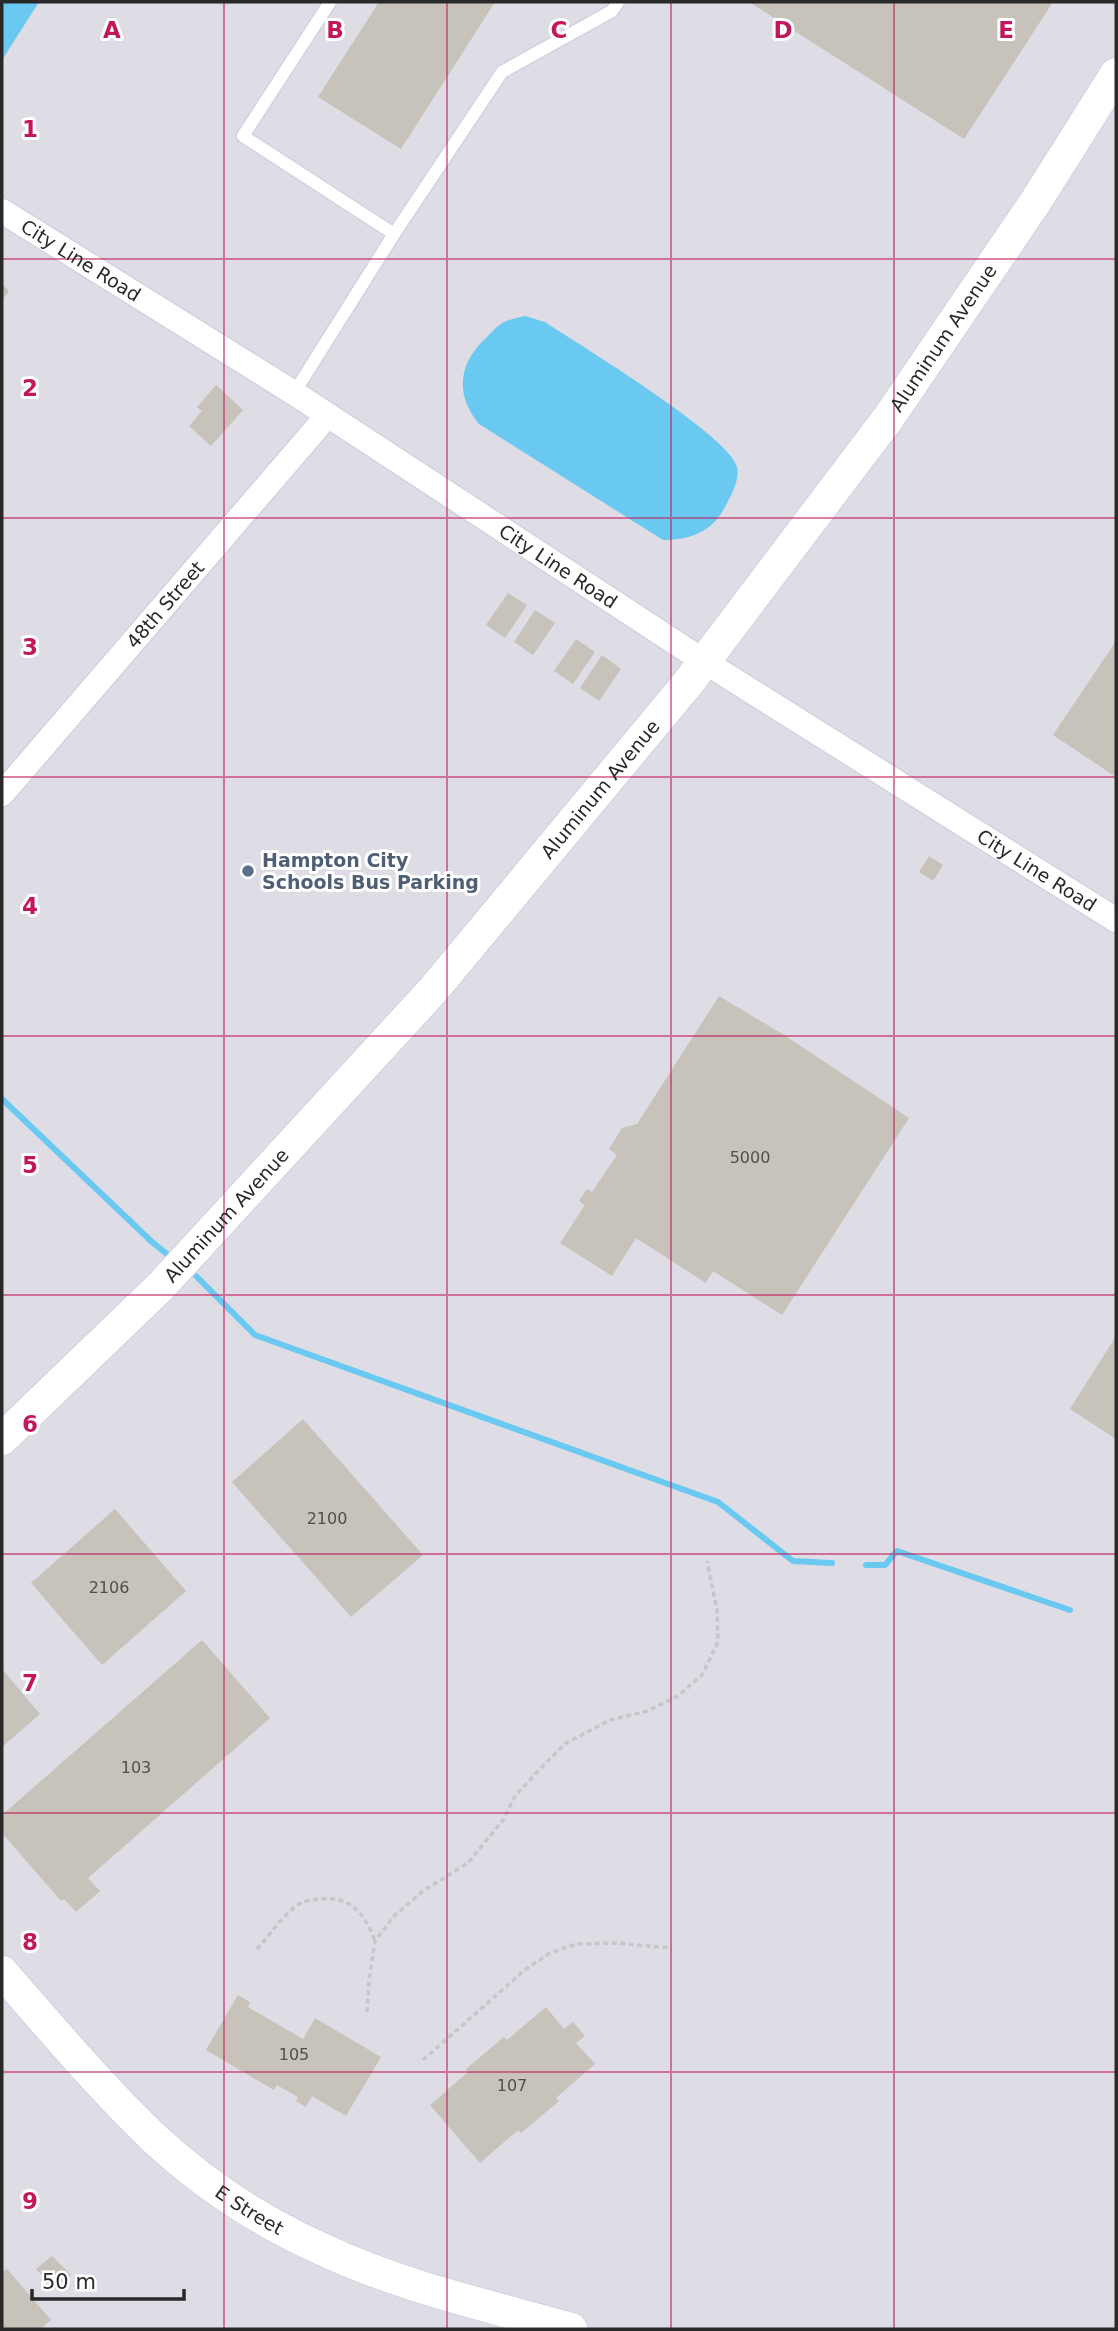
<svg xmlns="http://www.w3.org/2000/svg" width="1118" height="2331" font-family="'DejaVu Sans',sans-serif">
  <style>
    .industrial { fill: #dedce4 }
    .water { fill: #6ac9f1 }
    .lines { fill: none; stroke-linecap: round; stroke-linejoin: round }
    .stream { stroke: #6ac9f1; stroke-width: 6 }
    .building { fill: #c7c2ba }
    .service-casing { stroke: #d0d3e3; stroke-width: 15 }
    .minor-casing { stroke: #d0d3e3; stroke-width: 27 }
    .tertiary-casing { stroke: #d0d3e3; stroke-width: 34 }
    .path { stroke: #c7c7c7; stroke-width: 3.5; stroke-dasharray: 5 3.5; stroke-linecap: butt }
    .service { stroke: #fff; stroke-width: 12 }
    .minor { stroke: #fff; stroke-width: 24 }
    .tertiary { stroke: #fff; stroke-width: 32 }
    .grid { fill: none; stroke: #c2185b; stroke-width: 2; stroke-opacity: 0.55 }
    .service-dot { fill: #5c6f8a; stroke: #fff; stroke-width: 2.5 }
    .labels { text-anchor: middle; stroke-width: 6; stroke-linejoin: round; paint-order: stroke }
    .number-label { font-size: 16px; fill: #504f4d }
    .street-label { font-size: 19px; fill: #292929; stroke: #fff }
    .service-label { font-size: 19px; font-weight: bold; fill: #4e5e75; stroke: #fff; text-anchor: start }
    .grid-label { font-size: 23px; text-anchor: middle; font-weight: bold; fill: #c2185b; stroke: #fff; stroke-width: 6; stroke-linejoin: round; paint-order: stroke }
  </style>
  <rect width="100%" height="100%" fill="#ece5db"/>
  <rect class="industrial" x="2" y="2" width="1114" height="2327"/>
  <g class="water">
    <polygon points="5,2 39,2 2,60 2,6"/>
    <path d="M 525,316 L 545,322 C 578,344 730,436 737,467 C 740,480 731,496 725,507 C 712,532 690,540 663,540 L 479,424 C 454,394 459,362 487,337 C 492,332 498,325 504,322 C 510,319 518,318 525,316 Z"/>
  </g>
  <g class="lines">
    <g class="stream">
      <polyline points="2,1099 152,1242 167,1254"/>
      <polyline points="196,1276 255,1335 718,1502 793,1561 832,1563"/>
      <polyline points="866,1565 885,1565 897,1551 1070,1610"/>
    </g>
  </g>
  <g class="building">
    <polygon points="379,2 495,2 401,149 318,97"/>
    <polygon points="749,2 1053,2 964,139"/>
    <polygon points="2,284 9,291 2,300"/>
    <polygon points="216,385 243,410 211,446 189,426 202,411 197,407"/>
    <polygon points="508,593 527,605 505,638 486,625"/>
    <polygon points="535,610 555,623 533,655 514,642"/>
    <polygon points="576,639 595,652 573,684 554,671"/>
    <polygon points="1116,641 1116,777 1053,735"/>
    <polygon points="602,655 621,669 599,701 580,688"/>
    <polygon points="929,856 943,865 933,881 919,872"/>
    <polygon points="719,996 784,1035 909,1118 782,1315 713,1271 706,1283 636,1238 612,1276 560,1243 585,1205 579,1201 587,1189 592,1192 617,1155 609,1149 622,1128 637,1124"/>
    <polygon points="1116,1336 1116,1439 1070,1409"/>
    <polygon points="303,1419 423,1555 351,1617 232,1482"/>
    <polygon points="115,1509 186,1591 102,1665 31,1583"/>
    <polygon points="202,1640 270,1718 88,1878 100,1891 76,1912 64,1899 61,1901 2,1833 2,1815"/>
    <polygon points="2,1669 40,1714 2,1747"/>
    <polygon points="238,1995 250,2002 248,2007 303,2039 315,2018 381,2057 346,2116 312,2096 306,2107 296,2101 298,2097 277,2085 274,2090 206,2050"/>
    <polygon points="546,2007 564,2029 573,2022 585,2036 576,2043 595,2064 556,2098 559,2101 553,2106 521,2133 518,2130 480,2163 430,2105 468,2072 466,2069 504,2037 507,2040"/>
    <polygon points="52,2256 71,2275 54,2288 36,2269"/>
    <polygon points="7,2269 51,2320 40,2329 2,2329 2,2273"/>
  </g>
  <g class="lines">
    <g class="service-casing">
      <g id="service">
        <polyline points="330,2 243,136 394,234 502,72 612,11 618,2"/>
        <polyline points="294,393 394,234"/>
      </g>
    </g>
    <g class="minor-casing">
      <g id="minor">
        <path id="s1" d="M 2,211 L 294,393 L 705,662 L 1116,920"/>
        <path id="s2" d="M 2,794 L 328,415"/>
      </g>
    </g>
    <g class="tertiary-casing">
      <g id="tertiary">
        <path id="s3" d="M 2,1439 L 161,1286 L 434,989 L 688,683 L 889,417 L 1036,201 L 1116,74"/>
        <path id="s4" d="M 2,1972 C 52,2029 101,2088 156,2140 C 205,2185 263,2223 324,2250 C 400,2286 490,2306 571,2329"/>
      </g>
    </g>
    <g class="path">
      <path d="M 257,1949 C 269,1936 287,1909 303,1902 C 308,1900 315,1900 320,1899 C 350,1895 365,1914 375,1941"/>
      <polyline points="367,2012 369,1980 375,1941 394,1916 423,1891 468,1863 503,1820 515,1796 540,1769 566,1743 610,1720 647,1711 678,1696 702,1675 718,1642 717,1610 707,1561"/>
      <polyline points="423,2060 526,1969 550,1953 576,1944 617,1943 669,1948"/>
    </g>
    <use href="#service" class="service"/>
    <use href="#minor" class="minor"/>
    <use href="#tertiary" class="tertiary"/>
  </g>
  <path class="grid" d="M 224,2 L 224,2329M 447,2 L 447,2329M 671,2 L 671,2329M 894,2 L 894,2329M 2,259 L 1116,259M 2,518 L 1116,518M 2,777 L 1116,777M 2,1036 L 1116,1036M 2,1295 L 1116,1295M 2,1554 L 1116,1554M 2,1813 L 1116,1813M 2,2072 L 1116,2072"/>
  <circle class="service-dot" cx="248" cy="871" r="7"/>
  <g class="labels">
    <g class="number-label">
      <text x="750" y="1163">5000</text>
      <text x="327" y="1524">2100</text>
      <text x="109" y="1593">2106</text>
      <text x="136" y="1773">103</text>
      <text x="294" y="2060">105</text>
      <text x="512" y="2091">107</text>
    </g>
    <g class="street-label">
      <text dy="7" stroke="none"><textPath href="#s1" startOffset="93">City Line Road</textPath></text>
      <text dy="7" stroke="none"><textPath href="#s3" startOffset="1451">Aluminum Avenue</textPath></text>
      <text dy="7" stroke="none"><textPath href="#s1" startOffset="660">City Line Road</textPath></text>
      <text dy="7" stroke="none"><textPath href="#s2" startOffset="250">48th Street</textPath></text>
      <text dy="7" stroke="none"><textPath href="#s3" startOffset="884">Aluminum Avenue</textPath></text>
      <text dy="7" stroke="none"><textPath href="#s1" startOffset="1227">City Line Road</textPath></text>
      <text dy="7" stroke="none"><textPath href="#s3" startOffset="317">Aluminum Avenue</textPath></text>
      <text dy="7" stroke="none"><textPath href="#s4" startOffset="345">E Street</textPath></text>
    </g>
    <g class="service-label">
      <text x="262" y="867">Hampton City<tspan x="262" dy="22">Schools Bus Parking</tspan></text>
    </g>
  </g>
  <g class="grid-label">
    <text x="112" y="38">A</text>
    <text x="335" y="38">B</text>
    <text x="559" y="38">C</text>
    <text x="783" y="38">D</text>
    <text x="1006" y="38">E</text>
    <text x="30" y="137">1</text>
    <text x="30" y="396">2</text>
    <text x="30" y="655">3</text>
    <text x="30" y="914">4</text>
    <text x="30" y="1173">5</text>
    <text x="30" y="1432">6</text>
    <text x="30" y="1691">7</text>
    <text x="30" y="1950">8</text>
    <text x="30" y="2209">9</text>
  </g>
  <rect width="1118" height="2331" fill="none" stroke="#292929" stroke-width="7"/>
  <path d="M32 2289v10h152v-10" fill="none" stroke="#292929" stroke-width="3.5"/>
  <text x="42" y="2289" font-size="21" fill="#292929" stroke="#ffffff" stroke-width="5" paint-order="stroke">50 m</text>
</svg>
